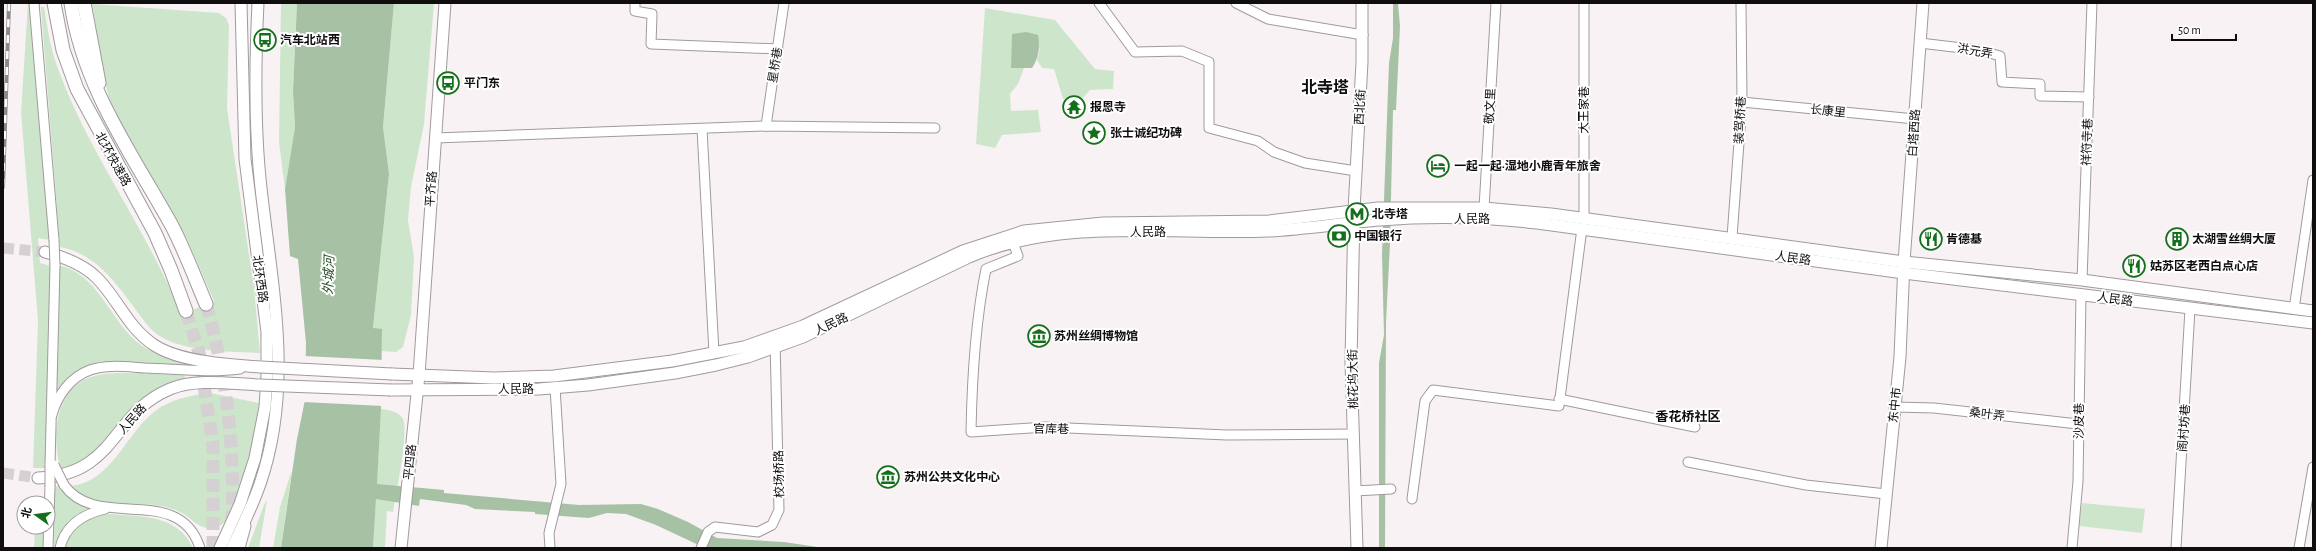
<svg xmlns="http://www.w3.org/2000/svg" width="2316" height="551" font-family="'Alegreya Sans','Noto Sans SC',sans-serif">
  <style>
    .green { fill: #cde6cb }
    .water { fill: #a6c1a4 }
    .pier { fill: #f8f2f4 }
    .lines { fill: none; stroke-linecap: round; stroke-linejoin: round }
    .major-tunnel { stroke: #d5d0d2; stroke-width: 11; stroke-dasharray: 11 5.5; stroke-linecap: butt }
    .highway-tunnel { stroke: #d5d0d2; stroke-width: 13; stroke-dasharray: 13 6; stroke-linecap: butt }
    .minor-casing { stroke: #a09a9c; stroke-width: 11 }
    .major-casing { stroke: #a09a9c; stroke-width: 13 }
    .highway-casing { stroke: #a09a9c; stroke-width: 15 }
    .minor { stroke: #fff; stroke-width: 9 }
    .major { stroke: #fff; stroke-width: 11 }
    .highway { stroke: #fff; stroke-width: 13 }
    .rail-casing { stroke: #8d898b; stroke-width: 4 }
    .rail { stroke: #fff; stroke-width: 2.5; stroke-dasharray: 8; stroke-linecap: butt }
    .minor-bridge-casing { stroke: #a09a9c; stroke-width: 11; stroke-linecap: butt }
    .major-bridge-casing { stroke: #a09a9c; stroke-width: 13; stroke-linecap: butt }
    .minor-bridge { stroke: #fff; stroke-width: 9 }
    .major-bridge { stroke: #fff; stroke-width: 11 }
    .labels { text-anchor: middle; stroke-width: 4; stroke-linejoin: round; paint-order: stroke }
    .poi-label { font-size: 12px; font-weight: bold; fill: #0f0d0e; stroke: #fff; text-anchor: start }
    .street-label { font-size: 12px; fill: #0f0d0e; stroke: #fff }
    .water-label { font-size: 13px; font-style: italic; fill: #244c24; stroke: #fff }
    .neighbourhood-label { font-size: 13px; font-weight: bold; fill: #0f0d0e; stroke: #fff }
    .district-label { font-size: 16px; font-weight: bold; fill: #0f0d0e; stroke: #fff }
  </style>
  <rect width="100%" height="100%" fill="#f8f2f4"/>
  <g class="green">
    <polygon points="28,3 30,3 50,240 38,238 40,263 51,266 46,468 33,468 38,321 21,112"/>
    <polygon points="281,3 297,3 293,91 295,127 285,189 279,142"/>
    <polygon points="394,3 434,3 424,124 411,187 408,220 414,257 411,315 403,347 396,352 382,351 382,329 373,329 389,174 383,127"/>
    <path d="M 92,4 L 219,13 L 226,18 L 229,25 L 227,108 L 254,288 L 260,353 C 228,351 186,353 158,335 C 149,329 142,318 136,310 C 115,282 96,254 60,247 L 41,7 L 44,7 C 47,26 50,45 56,63 C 87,152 147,228 181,315 L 214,301 L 187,239 L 111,105 C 101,72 99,37 92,4 Z"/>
    <polygon points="985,8 1055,20 1095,69 1114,71 1113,89 1090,90 1080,101 1063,99 1054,69 1042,68 1037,60 1040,48 1011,68 1024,68 1018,84 1010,94 1011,111 1038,110 1041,132 1002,135 995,148 976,144"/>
    <path d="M 59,265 C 98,275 108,316 136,341 C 151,354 168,359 187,363 L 186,366 L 91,365 L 72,375 L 59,387 L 56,395 Z"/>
    <path d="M 127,373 L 185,375 L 184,380 C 139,388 133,413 105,443 C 93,456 78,464 61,470 C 52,438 53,390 91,377 C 102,373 115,373 127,373 Z"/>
    <path d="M 211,393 L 259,403 C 254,431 244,497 227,519 C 223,525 216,529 209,528 C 198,528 190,517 180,512 C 172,508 163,506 154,505 C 134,502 102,509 85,500 C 79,497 74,490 69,486 C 111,484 126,433 155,411 C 171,399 191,395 211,393 Z"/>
    <path d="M 381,409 C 389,410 398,411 403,419 C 409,432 396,494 393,512 L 387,511 L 385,548 L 373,548 Z"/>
    <polygon points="292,470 281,548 273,548 280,507"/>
    <polygon points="55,486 60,487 77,502 94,509 56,548 54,548"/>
    <polygon points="267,500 259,548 248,548 264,505"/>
    <polygon points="2082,503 2145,509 2142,533 2079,526"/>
    <path d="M 108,514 C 139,516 178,514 193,548 L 63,548 C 72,528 85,515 108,514 Z"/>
    <polygon points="35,527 44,527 44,548 34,548"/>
  </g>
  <g class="water">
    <polygon points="297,3 394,3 383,127 389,174 373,328 382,329 381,409 377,484 444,490 444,493 579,505 641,504 658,509 688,522 717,538 784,542 824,548 705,548 656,525 626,514 607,513 589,518 535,514 535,512 475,509 466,505 420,499 419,506 376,499 373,548 281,548 297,439 305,400 306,343 298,259 290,256 285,189 295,127 293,91"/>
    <polygon points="1393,3 1398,3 1400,26 1396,110 1393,110 1390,243 1386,322 1385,548 1379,548 1379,363 1384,335 1382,255 1389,63 1393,38"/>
    <path d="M 1026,32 L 1038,35 C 1040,48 1039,57 1032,68 L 1011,68 L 1012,34 Z"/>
  </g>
  <polygon class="pier" points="304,356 384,360 383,406 303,402"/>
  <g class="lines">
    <g class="major-tunnel">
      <polyline points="3,248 45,252"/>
      <polyline points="3,473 38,478"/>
    </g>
    <g class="highway-tunnel">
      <path d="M 206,304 C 227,377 235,449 232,524"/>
      <polyline points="186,311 199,352 213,445 213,548"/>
    </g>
    <g class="minor-casing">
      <g id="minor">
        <polyline points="34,3 54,240"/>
        <polyline points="635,3 635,11 652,14 651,44 778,49"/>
        <polyline points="1099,3 1135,52 1182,51 1209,62 1209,128 1258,141 1274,152 1305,163 1356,171"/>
        <polyline points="1236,3 1268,19 1363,35"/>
        <polyline points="1920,43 1979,50 2000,56 2002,82 2040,84 2040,96 2089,97"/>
        <polyline points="1742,102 1915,119"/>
        <polyline points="766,126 784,3"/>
        <polyline points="702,129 714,353"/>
        <polyline points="435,138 766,126 935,128"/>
        <polyline points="1484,208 1496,3"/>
        <polyline points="1584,217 1584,3"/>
        <path d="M 1011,237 L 1018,256 L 986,269 C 975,323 972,377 971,432 L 1045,427 L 1227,435 L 1354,434"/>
        <polyline points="1732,237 1742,102 1741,3"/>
        <polyline points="2082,280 2092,3"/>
        <polyline points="2294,309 2313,180"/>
        <polyline points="1559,399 1695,427"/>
        <polyline points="1895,407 1934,408 2078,424"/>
        <path d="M 52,415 C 57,395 71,377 90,370 C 107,364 128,367 145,368 C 177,369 209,373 240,369"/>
        <polyline points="1688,462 1806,485 1886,494"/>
        <polyline points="50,465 55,265"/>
        <path d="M 64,485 C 97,532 179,482 200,548"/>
        <polyline points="1355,491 1391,489"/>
        <polyline points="1412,499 1425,401 1433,390 1559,406 1582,228"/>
        <polyline points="48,548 50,487"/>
        <path d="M 60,548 C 65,526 83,514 105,509"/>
        <polyline points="240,548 246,526"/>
        <polyline points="550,548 549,533 561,484 555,387"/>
        <polyline points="701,548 708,532 715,527 758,532 772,525 779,510 775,340"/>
        <polyline points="2072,548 2078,481 2081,294"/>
        <polyline points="2176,548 2190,309"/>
        <polyline points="2299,548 2313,467"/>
      </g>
    </g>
    <g class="major-casing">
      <g id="major">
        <path d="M 45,252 C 64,257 83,264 97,278 C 118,299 128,328 154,345 C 180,362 230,365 261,367"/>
        <polyline points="392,374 494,378 554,376 672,361 744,347 803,326 963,251 1024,231 1103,223 1269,221 1378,208 1484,208 1551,214 1904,262 2082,280 2313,311"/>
        <path d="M 391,390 L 539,389 L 588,385 L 675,373 L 716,365 L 748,357 L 803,337 L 969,257 C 1062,217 1170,235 1269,231 C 1306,229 1343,223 1380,220 C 1432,216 1485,217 1537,223 L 1904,273 L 2313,323"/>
        <path d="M 38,478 C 118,474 110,414 170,389 C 197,378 231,384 260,385"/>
        <polyline points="220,548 240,504 255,458 265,407 267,376 267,332 245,159 241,3"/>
        <path d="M 232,548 C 242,527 252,507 260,484 C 294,386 272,287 261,188 C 254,126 255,65 258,3"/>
        <polyline points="401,548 419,375 445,3"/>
        <polyline points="1357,548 1351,362 1354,210 1362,62 1362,3"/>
        <polyline points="1881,548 1900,357 1904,262 1923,3"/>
      </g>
    </g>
    <g class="highway-casing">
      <g id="highway">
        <polyline points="54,3 63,50 77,89 155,233 171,270 186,311"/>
        <path d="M 71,3 C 83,87 132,154 172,226 C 185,251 195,278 206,304"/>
        <polyline points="84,3 99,83"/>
      </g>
    </g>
    <use href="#minor" class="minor"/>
    <use href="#major" class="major"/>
    <use href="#highway" class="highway"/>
    <g class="rail-casing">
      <polyline id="rail" points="3,187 9,3"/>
    </g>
    <use href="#rail" class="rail"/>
    <g class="minor-bridge-casing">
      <g id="minor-bridge">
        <polyline points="54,240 55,265"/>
        <polyline points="54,465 64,485"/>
        <polyline points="50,487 50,465"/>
      </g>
    </g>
    <g class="major-bridge-casing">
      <g id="major-bridge">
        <polyline points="261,367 392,374"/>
        <polyline points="260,385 391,390"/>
      </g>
    </g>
    <use href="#minor-bridge" class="minor-bridge"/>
    <use href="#major-bridge" class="major-bridge"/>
  </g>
  <defs>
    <g id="bus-ring" transform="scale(1.15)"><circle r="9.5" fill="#fff" stroke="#146f1a" stroke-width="1.5"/><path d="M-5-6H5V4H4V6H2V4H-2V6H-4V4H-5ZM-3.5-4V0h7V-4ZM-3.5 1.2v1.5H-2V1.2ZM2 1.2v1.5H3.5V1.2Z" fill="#146f1a"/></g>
    <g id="temple-ring" transform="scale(1.15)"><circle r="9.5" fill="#fff" stroke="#146f1a" stroke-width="1.5"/><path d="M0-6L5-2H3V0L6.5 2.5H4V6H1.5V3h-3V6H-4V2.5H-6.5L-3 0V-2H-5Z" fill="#146f1a"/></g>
    <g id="sight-ring" transform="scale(1.15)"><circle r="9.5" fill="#fff" stroke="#146f1a" stroke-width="1.5"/><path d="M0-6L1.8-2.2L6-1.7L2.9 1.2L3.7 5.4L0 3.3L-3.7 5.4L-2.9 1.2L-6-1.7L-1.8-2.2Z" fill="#146f1a"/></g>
    <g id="hotel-ring" transform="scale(1.15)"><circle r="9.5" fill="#fff" stroke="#146f1a" stroke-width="1.5"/><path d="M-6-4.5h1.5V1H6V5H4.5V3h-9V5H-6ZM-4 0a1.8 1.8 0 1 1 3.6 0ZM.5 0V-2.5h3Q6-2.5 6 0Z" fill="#146f1a"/></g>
    <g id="metro-ring" transform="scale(1.15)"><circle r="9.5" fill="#fff" stroke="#146f1a" stroke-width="1.5"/><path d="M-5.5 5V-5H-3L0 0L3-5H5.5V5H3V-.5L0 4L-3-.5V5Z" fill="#146f1a"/></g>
    <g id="bank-ring" transform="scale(1.15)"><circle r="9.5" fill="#fff" stroke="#146f1a" stroke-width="1.5"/><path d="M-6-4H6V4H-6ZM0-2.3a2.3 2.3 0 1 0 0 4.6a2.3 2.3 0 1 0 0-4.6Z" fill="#146f1a"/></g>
    <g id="restaurant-ring" transform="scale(1.15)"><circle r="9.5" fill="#fff" stroke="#146f1a" stroke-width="1.5"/><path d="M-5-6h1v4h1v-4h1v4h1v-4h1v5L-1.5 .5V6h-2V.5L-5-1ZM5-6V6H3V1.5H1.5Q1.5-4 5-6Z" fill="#146f1a"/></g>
    <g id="building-ring" transform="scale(1.15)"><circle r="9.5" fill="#fff" stroke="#146f1a" stroke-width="1.5"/><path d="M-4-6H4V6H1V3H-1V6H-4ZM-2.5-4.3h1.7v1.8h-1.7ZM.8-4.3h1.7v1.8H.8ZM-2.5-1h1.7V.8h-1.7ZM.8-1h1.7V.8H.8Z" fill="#146f1a"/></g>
    <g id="museum-ring" transform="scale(1.15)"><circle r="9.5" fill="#fff" stroke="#146f1a" stroke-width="1.5"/><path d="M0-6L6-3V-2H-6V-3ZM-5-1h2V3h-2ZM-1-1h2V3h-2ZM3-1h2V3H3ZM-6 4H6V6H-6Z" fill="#146f1a"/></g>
  </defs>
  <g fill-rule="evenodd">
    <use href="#bus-ring" x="265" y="40"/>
    <use href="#bus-ring" x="448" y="83"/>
    <use href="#temple-ring" x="1074" y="107"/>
    <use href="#sight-ring" x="1094" y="133"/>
    <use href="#hotel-ring" x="1438" y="166"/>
    <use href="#metro-ring" x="1357" y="214"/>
    <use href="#bank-ring" x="1339" y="236"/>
    <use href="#restaurant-ring" x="1931" y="239"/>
    <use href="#building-ring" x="2177" y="239"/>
    <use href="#restaurant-ring" x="2134" y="266"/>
    <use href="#museum-ring" x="1039" y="336"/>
    <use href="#museum-ring" x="888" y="477"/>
  </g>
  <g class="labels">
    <g class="poi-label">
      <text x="280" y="44">汽车北站西</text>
      <text x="464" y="87">平门东</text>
      <text x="1090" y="111">报恩寺</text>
      <text x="1110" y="137">张士诚纪功碑</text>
      <text x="1454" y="170">一起一起·湿地小鹿青年旅舍</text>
      <text x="1372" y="218">北寺塔</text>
      <text x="1354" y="240">中国银行</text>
      <text x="1946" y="243">肯德基</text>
      <text x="2192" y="243">太湖雪丝绸大厦</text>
      <text x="2150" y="270">姑苏区老西白点心店</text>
      <text x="1054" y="340">苏州丝绸博物馆</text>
      <text x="904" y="481">苏州公共文化中心</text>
    </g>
    <g class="street-label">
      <text transform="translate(1975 51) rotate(10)" y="4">洪元弄</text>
      <text transform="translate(775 65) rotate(-81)" y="4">星桥巷</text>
      <text transform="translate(1490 106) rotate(-87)" y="4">敬文里</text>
      <text transform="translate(1360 107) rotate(-87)" y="4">西北街</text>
      <text transform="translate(1584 110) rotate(-90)" y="4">大王家巷</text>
      <text transform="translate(1828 111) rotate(6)" y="4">长康里</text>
      <text transform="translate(1740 120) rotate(-87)" y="4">装驾桥巷</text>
      <text transform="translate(1914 133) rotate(-86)" y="4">白塔西路</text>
      <text transform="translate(2087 142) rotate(-88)" y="4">祥符寺巷</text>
      <text transform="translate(113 159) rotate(61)" y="4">北环快速路</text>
      <text transform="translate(431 189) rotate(-86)" y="4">平齐路</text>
      <text x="1472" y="223">人民路</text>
      <text x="1148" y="236">人民路</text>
      <text transform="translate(1793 258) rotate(8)" y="4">人民路</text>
      <text transform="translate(260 279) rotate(82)" y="4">北环西路</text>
      <text transform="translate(2115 299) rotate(8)" y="4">人民路</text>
      <text transform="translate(831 324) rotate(-25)" y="4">人民路</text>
      <text transform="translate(1353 379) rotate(-91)" y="4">桃花坞大街</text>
      <text x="516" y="393">人民路</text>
      <text transform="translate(1895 405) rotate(-84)" y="4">东中市</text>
      <text transform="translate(1987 414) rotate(7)" y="4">桑叶弄</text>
      <text transform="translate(132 419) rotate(-48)" y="4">人民路</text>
      <text transform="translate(2079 421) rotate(-89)" y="4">沙皮巷</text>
      <text transform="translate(2184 428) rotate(-86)" y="4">阁村坊巷</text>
      <text transform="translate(1051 429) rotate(1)" y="4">官库巷</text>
      <text transform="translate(410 462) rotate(-84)" y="4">平四路</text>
      <text transform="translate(779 474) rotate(-91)" y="4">校场桥路</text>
    </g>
    <g class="water-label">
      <text transform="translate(328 275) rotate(-88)" y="5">外城河</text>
    </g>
    <g class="neighbourhood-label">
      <text x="1688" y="421">香花桥社区</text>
    </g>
    <g class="district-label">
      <text x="1325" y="93">北寺塔</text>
    </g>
  </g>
  <rect width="2316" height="551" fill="none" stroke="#0f0d0e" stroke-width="8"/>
  <g transform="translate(36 515) rotate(284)"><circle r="19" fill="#ffffff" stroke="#9f9e9f"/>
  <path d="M0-3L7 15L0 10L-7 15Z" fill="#146f1a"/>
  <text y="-6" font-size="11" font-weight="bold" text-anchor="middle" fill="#0f0d0e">北</text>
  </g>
  <path d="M2172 34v6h64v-6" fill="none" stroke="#0f0d0e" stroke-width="2"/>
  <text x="2178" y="34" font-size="12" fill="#0f0d0e" stroke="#ffffff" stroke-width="3" paint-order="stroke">50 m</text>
</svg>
